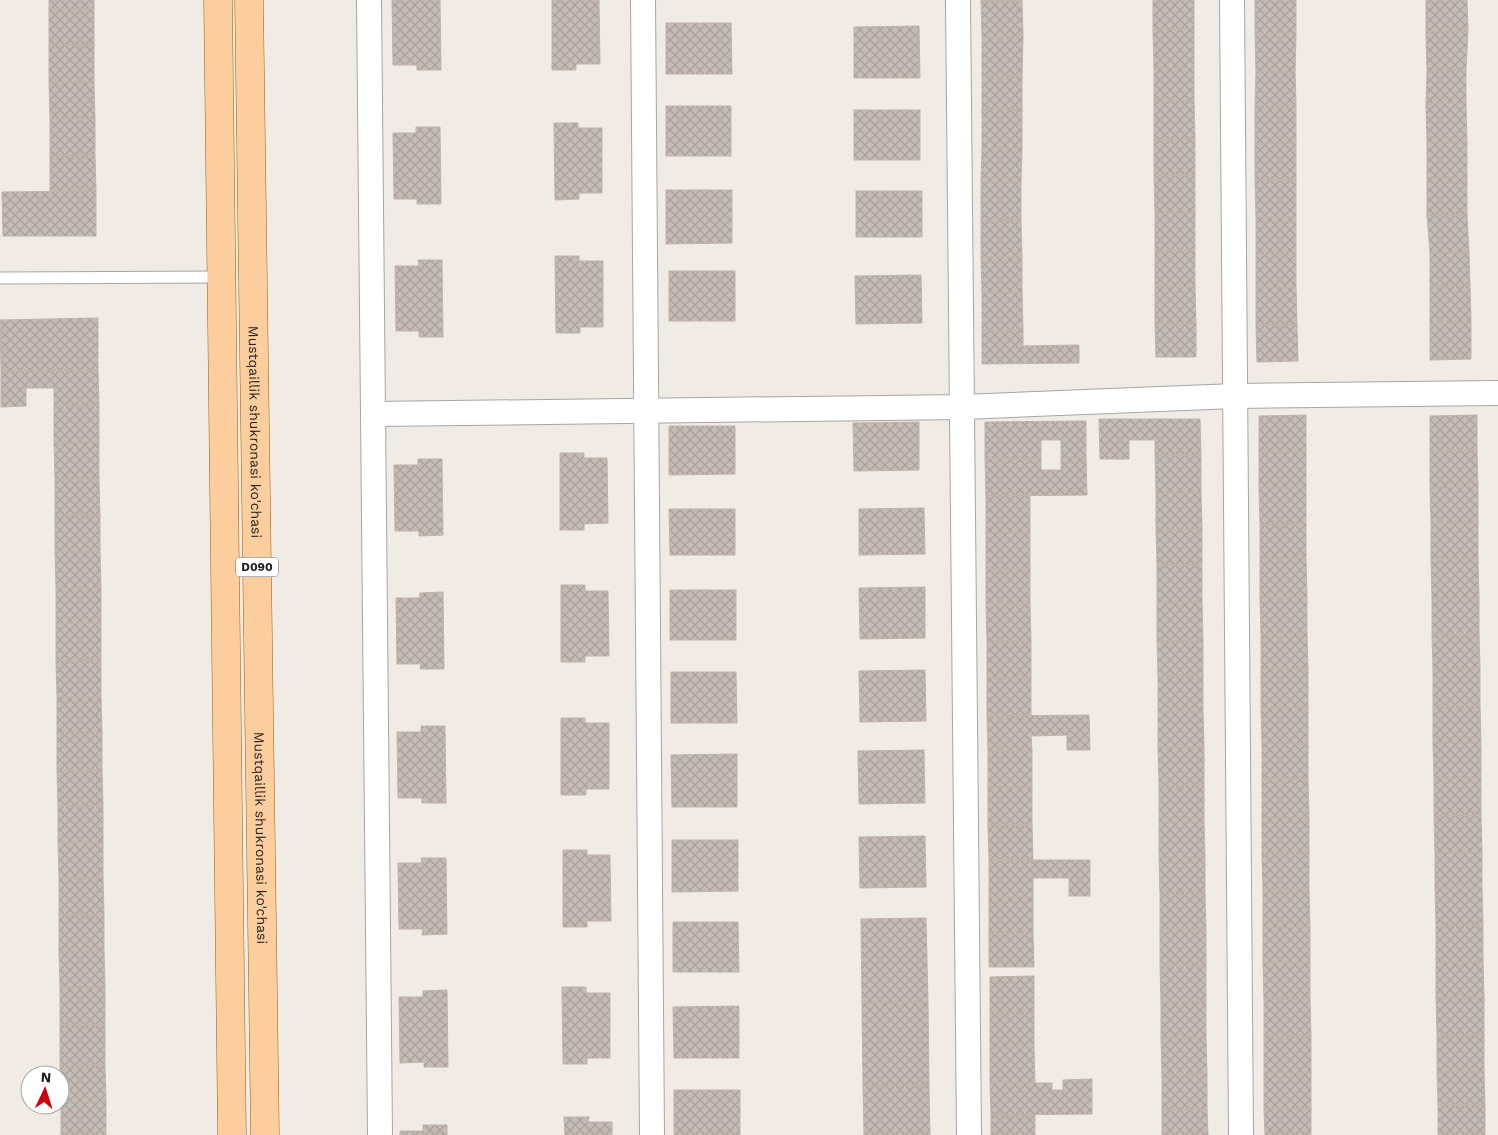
<svg xmlns="http://www.w3.org/2000/svg" width="1498" height="1135" font-family="'Work Sans',sans-serif">
  <style>
    .building { fill: url(#building-cross-hatch); stroke: #c2b2a7 }
    .lines { fill: none; stroke-linecap: round; stroke-linejoin: round }
    .lane-casing { stroke: #a6a6a6; stroke-width: 13 }
    .street-casing { stroke: #a6a6a6; stroke-width: 26 }
    .primary-casing { stroke: #9b5e00; stroke-width: 29 }
    .lane { stroke: #fff; stroke-width: 11 }
    .street { stroke: #fff; stroke-width: 24 }
    .primary { stroke: #fdce9d; stroke-width: 28 }
    .labels { text-anchor: middle; stroke-width: 4; stroke-linejoin: round; paint-order: stroke }
    .shield { fill: #fff; stroke: #626262; stroke-width: 1 }
    .shield-label { font-size: 12px; font-weight: bold; fill: #1f1f1f }
    .street-label { font-size: 14px; fill: #1f1f1f; stroke: #fff }
  </style>
  <defs>
    <pattern id="building-cross-hatch" width="8" height="8" patternUnits="userSpaceOnUse" patternTransform="scale(1.25)"><rect width="8" height="8" fill="#c5bbb5"/><path d="M0 0l8 8M0 8l8-8" fill="none" stroke="#a9a09b"/></pattern>
  </defs>
  <rect width="100%" height="100%" fill="#f0ece5"/>
  <g class="building">
    <rect x="49" y="0" width="45" height="9"/>
    <polygon points="392,0 440,0 441,70 417,70 417,65 393,65"/>
    <polygon points="552,0 599,0 600,64 576,64 576,70 552,70"/>
    <rect x="981" y="0" width="41" height="1"/>
    <polygon points="1153,0 1194,0 1194,29 1153,30"/>
    <polygon points="1255,0 1296,0 1296,33 1255,34"/>
    <polygon points="1426,0 1467,0 1468,31 1426,32"/>
    <polygon points="981,1 1022,1 1023,36 982,37"/>
    <rect x="49" y="9" width="45" height="36"/>
    <polygon points="666,23 731,23 732,74 666,74"/>
    <polygon points="919,26 920,78 854,78 854,27"/>
    <polygon points="1194,29 1194,68 1154,68 1153,30"/>
    <polygon points="1468,31 1466,70 1427,71 1426,32"/>
    <polygon points="1296,33 1295,72 1256,72 1255,34"/>
    <polygon points="1023,36 1022,76 982,76 982,37"/>
    <rect x="49" y="45" width="45" height="37"/>
    <rect x="1154" y="68" width="40" height="33"/>
    <polygon points="1466,70 1466,103 1426,104 1427,71"/>
    <polygon points="1256,72 1295,72 1296,105 1255,106"/>
    <rect x="982" y="76" width="40" height="34"/>
    <polygon points="49,82 94,82 95,119 50,119"/>
    <polygon points="1154,101 1194,101 1195,139 1154,140"/>
    <polygon points="1466,103 1467,142 1427,142 1426,104"/>
    <polygon points="1296,105 1296,144 1255,144 1255,106"/>
    <rect x="666" y="106" width="65" height="50"/>
    <rect x="854" y="110" width="66" height="50"/>
    <rect x="982" y="110" width="40" height="38"/>
    <polygon points="50,119 95,119 95,155 50,156"/>
    <polygon points="554,123 578,123 578,128 602,128 602,193 579,193 579,199 555,200"/>
    <polygon points="416,127 440,127 441,204 417,204 417,199 394,199 393,133 416,133"/>
    <polygon points="1195,139 1195,175 1154,175 1154,140"/>
    <rect x="1427" y="142" width="40" height="36"/>
    <rect x="1255" y="144" width="41" height="36"/>
    <polygon points="982,148 1022,148 1021,182 981,182"/>
    <polygon points="95,155 96,191 50,192 50,156"/>
    <polygon points="1154,175 1195,175 1195,213 1155,214"/>
    <rect x="1427" y="178" width="40" height="37"/>
    <polygon points="1255,180 1296,180 1296,217 1256,217"/>
    <polygon points="981,182 1021,182 1021,220 981,221"/>
    <polygon points="666,190 732,190 732,243 666,244"/>
    <polygon points="96,191 96,236 3,236 2,192"/>
    <rect x="856" y="191" width="66" height="46"/>
    <polygon points="1195,213 1195,250 1155,250 1155,214"/>
    <polygon points="1427,215 1467,215 1469,253 1430,253"/>
    <polygon points="1256,217 1296,217 1296,255 1256,254"/>
    <polygon points="1021,220 1022,256 981,257 981,221"/>
    <polygon points="1155,250 1195,250 1195,287 1155,286"/>
    <polygon points="1430,253 1469,253 1470,285 1430,286"/>
    <polygon points="1256,254 1296,255 1296,287 1256,288"/>
    <polygon points="555,256 579,256 579,261 603,261 603,327 580,327 580,333 556,333"/>
    <polygon points="1022,256 1022,293 982,293 981,257"/>
    <polygon points="418,260 442,260 443,337 419,337 419,331 396,331 395,266 419,266"/>
    <rect x="669" y="271" width="66" height="50"/>
    <polygon points="921,275 922,323 856,324 855,276"/>
    <polygon points="1470,285 1471,323 1430,324 1430,286"/>
    <polygon points="1155,286 1195,287 1196,324 1155,324"/>
    <polygon points="1296,287 1297,325 1256,325 1256,288"/>
    <polygon points="982,293 1022,293 1023,330 982,330"/>
    <polygon points="98,318 98,370 1,371 0,320"/>
    <polygon points="1471,323 1471,359 1430,360 1430,324"/>
    <polygon points="1155,324 1196,324 1196,357 1156,357"/>
    <polygon points="1256,325 1297,325 1298,361 1257,362"/>
    <polygon points="982,330 1023,330 1023,346 1079,345 1079,363 982,364"/>
    <polygon points="98,370 99,406 54,406 54,388 26,388 26,406 1,407 1,371"/>
    <polygon points="54,406 99,406 99,442 54,443"/>
    <polygon points="1306,415 1306,452 1259,452 1259,416"/>
    <polygon points="1477,415 1477,450 1430,450 1430,416"/>
    <polygon points="1099,419 1200,419 1201,455 1155,455 1155,440 1129,440 1129,459 1100,459"/>
    <polygon points="1086,421 1086,458 1061,458 1061,440 1041,440 1041,459 985,459 985,422"/>
    <polygon points="919,422 919,470 854,471 853,423"/>
    <polygon points="669,426 735,426 735,474 669,475"/>
    <polygon points="99,442 99,480 55,480 54,443"/>
    <polygon points="1430,450 1477,450 1478,487 1430,488"/>
    <rect x="1259" y="452" width="47" height="36"/>
    <polygon points="560,453 584,453 584,458 607,458 608,523 584,524 584,530 560,530"/>
    <polygon points="1155,455 1201,455 1201,493 1156,494"/>
    <polygon points="1061,458 1086,458 1087,495 986,496 985,459 1041,459 1041,470 1061,470"/>
    <polygon points="418,459 442,459 443,535 419,536 419,531 395,531 394,465 418,465"/>
    <polygon points="55,480 99,480 100,515 55,515"/>
    <polygon points="1478,487 1478,523 1431,524 1430,488"/>
    <polygon points="1259,488 1306,488 1306,524 1260,525"/>
    <polygon points="1201,493 1202,529 1156,530 1156,494"/>
    <polygon points="1030,495 1030,533 986,533 986,496"/>
    <polygon points="924,508 925,554 859,555 859,509"/>
    <polygon points="669,509 735,509 735,555 670,555"/>
    <rect x="55" y="515" width="45" height="37"/>
    <polygon points="1478,523 1478,559 1431,559 1431,524"/>
    <polygon points="1306,524 1306,558 1260,559 1260,525"/>
    <polygon points="1202,529 1202,565 1157,565 1156,530"/>
    <rect x="986" y="533" width="44" height="36"/>
    <polygon points="55,552 100,552 101,588 56,588"/>
    <polygon points="1306,558 1307,597 1260,597 1260,559"/>
    <polygon points="1431,559 1478,559 1479,598 1432,599"/>
    <polygon points="1157,565 1202,565 1202,602 1157,603"/>
    <rect x="986" y="569" width="44" height="35"/>
    <polygon points="561,585 585,585 585,591 608,591 609,656 585,656 585,662 561,662"/>
    <polygon points="925,587 925,638 860,639 859,588"/>
    <polygon points="56,588 101,588 101,623 56,624"/>
    <rect x="670" y="590" width="66" height="50"/>
    <polygon points="443,592 444,669 420,669 421,664 397,664 396,598 419,598 420,593"/>
    <polygon points="1260,597 1307,597 1307,633 1261,634"/>
    <polygon points="1479,598 1479,634 1432,634 1432,599"/>
    <polygon points="1202,602 1203,640 1157,641 1157,603"/>
    <polygon points="986,604 1030,604 1031,641 987,641"/>
    <polygon points="101,623 101,660 56,661 56,624"/>
    <polygon points="1307,633 1308,669 1261,669 1261,634"/>
    <polygon points="1432,634 1479,634 1480,668 1433,669"/>
    <polygon points="1203,640 1203,676 1158,676 1157,641"/>
    <rect x="987" y="641" width="44" height="37"/>
    <polygon points="101,660 101,697 57,697 56,661"/>
    <polygon points="1480,668 1480,706 1433,706 1433,669"/>
    <polygon points="1261,669 1308,669 1308,707 1261,708"/>
    <polygon points="925,670 926,721 860,722 859,671"/>
    <polygon points="671,672 736,672 737,723 671,723"/>
    <rect x="1158" y="676" width="45" height="36"/>
    <polygon points="987,678 1031,678 1031,715 987,716"/>
    <polygon points="57,697 101,697 102,734 57,734"/>
    <polygon points="1433,706 1480,706 1481,742 1433,743"/>
    <polygon points="1308,707 1308,744 1262,744 1261,708"/>
    <polygon points="1158,712 1203,712 1204,747 1158,747"/>
    <polygon points="1089,715 1090,750 1067,750 1067,735 1031,736 1032,751 988,751 987,716"/>
    <polygon points="561,718 585,718 585,723 609,723 609,789 586,789 586,795 561,795"/>
    <polygon points="421,726 445,726 446,803 422,803 422,798 398,798 397,732 421,732"/>
    <rect x="57" y="734" width="45" height="36"/>
    <polygon points="1481,742 1481,778 1434,779 1433,743"/>
    <rect x="1262" y="744" width="46" height="35"/>
    <polygon points="1158,747 1204,747 1204,785 1159,786"/>
    <polygon points="924,750 925,803 859,804 858,751"/>
    <rect x="988" y="751" width="44" height="36"/>
    <polygon points="737,754 737,807 672,807 671,755"/>
    <polygon points="57,770 102,770 103,806 58,806"/>
    <polygon points="1481,778 1481,815 1434,816 1434,779"/>
    <polygon points="1262,779 1308,779 1309,817 1262,818"/>
    <polygon points="1204,785 1204,822 1159,822 1159,786"/>
    <rect x="988" y="787" width="44" height="38"/>
    <rect x="58" y="806" width="45" height="37"/>
    <polygon points="1481,815 1482,853 1435,853 1434,816"/>
    <polygon points="1309,817 1309,854 1262,855 1262,818"/>
    <polygon points="1159,822 1204,822 1205,858 1159,858"/>
    <polygon points="988,825 1032,825 1033,860 989,860"/>
    <polygon points="925,836 926,887 860,888 859,837"/>
    <polygon points="672,840 738,840 738,891 672,892"/>
    <polygon points="58,843 103,843 103,878 59,878"/>
    <polygon points="563,850 587,850 587,855 610,855 611,921 587,921 587,927 563,927"/>
    <rect x="1435" y="853" width="47" height="35"/>
    <polygon points="1309,854 1309,889 1263,889 1262,855"/>
    <polygon points="421,858 446,858 447,934 422,935 423,929 399,929 398,863 422,863"/>
    <polygon points="1159,858 1205,858 1205,894 1160,895"/>
    <polygon points="989,860 1090,860 1090,896 1069,896 1069,878 1033,878 1033,897 989,897"/>
    <polygon points="59,878 103,878 104,915 59,915"/>
    <polygon points="1435,888 1482,888 1483,925 1436,926"/>
    <polygon points="1263,889 1309,889 1310,927 1263,928"/>
    <polygon points="1205,894 1206,929 1160,929 1160,895"/>
    <rect x="989" y="897" width="44" height="37"/>
    <polygon points="59,915 104,915 104,951 59,952"/>
    <polygon points="926,918 928,1002 862,1003 861,919"/>
    <polygon points="673,922 738,922 739,972 673,972"/>
    <polygon points="1483,925 1483,962 1436,962 1436,926"/>
    <polygon points="1310,927 1310,963 1263,963 1263,928"/>
    <rect x="1160" y="929" width="46" height="37"/>
    <polygon points="989,934 1033,934 1034,967 989,967"/>
    <polygon points="104,951 105,987 60,987 59,952"/>
    <polygon points="1436,962 1483,962 1484,997 1436,998"/>
    <polygon points="1263,963 1310,963 1310,999 1264,1000"/>
    <polygon points="1160,966 1206,966 1206,1001 1161,1002"/>
    <polygon points="1034,976 1034,1014 990,1015 990,977"/>
    <rect x="60" y="987" width="45" height="38"/>
    <polygon points="562,987 586,987 586,993 610,993 610,1058 587,1058 587,1064 563,1064"/>
    <polygon points="447,990 448,1067 424,1067 424,1062 400,1063 399,997 423,997 423,991"/>
    <polygon points="1484,997 1484,1035 1437,1035 1436,998"/>
    <polygon points="1310,999 1311,1036 1264,1036 1264,1000"/>
    <polygon points="1206,1001 1206,1037 1161,1038 1161,1002"/>
    <polygon points="928,1002 929,1085 863,1086 862,1003"/>
    <polygon points="739,1006 739,1058 674,1058 673,1007"/>
    <polygon points="1034,1014 1034,1048 990,1048 990,1015"/>
    <polygon points="60,1025 105,1025 105,1065 60,1066"/>
    <rect x="1437" y="1035" width="47" height="37"/>
    <rect x="1264" y="1036" width="47" height="37"/>
    <polygon points="1206,1037 1207,1074 1162,1074 1161,1038"/>
    <polygon points="990,1048 1034,1048 1035,1083 990,1083"/>
    <polygon points="105,1065 106,1102 61,1102 60,1066"/>
    <polygon points="1437,1072 1484,1072 1485,1105 1438,1105"/>
    <rect x="1264" y="1073" width="47" height="36"/>
    <rect x="1162" y="1074" width="45" height="36"/>
    <polygon points="1092,1079 1092,1114 991,1115 990,1083 1052,1083 1052,1090 1063,1090 1063,1080"/>
    <polygon points="929,1085 930,1135 864,1135 863,1086"/>
    <rect x="674" y="1090" width="66" height="45"/>
    <rect x="61" y="1102" width="45" height="33"/>
    <rect x="1438" y="1105" width="47" height="30"/>
    <polygon points="1264,1109 1311,1109 1311,1135 1265,1135"/>
    <polygon points="1162,1110 1207,1110 1208,1135 1162,1135"/>
    <rect x="991" y="1115" width="44" height="20"/>
    <polygon points="564,1117 589,1117 588,1122 612,1122 612,1135 565,1135"/>
    <polygon points="423,1125 447,1125 447,1135 400,1135 400,1131 423,1131"/>
  </g>
  <g class="lines">
    <g class="lane-casing">
      <polyline id="lane" points="0,278 222,277"/>
    </g>
    <g class="street-casing">
      <g id="street">
        <polyline points="369,0 380,1135"/>
        <polyline points="643,0 652,1135"/>
        <polyline points="958,0 969,1135"/>
        <polyline points="1232,0 1241,1135"/>
        <polyline points="373,414 963,407 1235,396 1498,393"/>
      </g>
    </g>
    <g class="primary-casing">
      <g id="primary">
        <polyline points="218,0 232,1135"/>
        <path id="s1" d="M 249,0 L 265,1135"/>
      </g>
    </g>
    <use href="#lane" class="lane"/>
    <use href="#street" class="street"/>
    <use href="#primary" class="primary"/>
  </g>
  <g class="labels">
    <rect class="shield" x="236" y="557.5" width="42" height="19" rx="4"/>
    <g class="shield-label">
      <text x="257" y="571">D090</text>
    </g>
    <g class="street-label">
      <text dy="5" stroke="none"><textPath href="#s1" startOffset="432">Mustqaillik shukronasi ko'chasi</textPath></text>
      <text dy="5" stroke="none"><textPath href="#s1" startOffset="838">Mustqaillik shukronasi ko'chasi</textPath></text>
    </g>
  </g>
  <g transform="translate(45 1090) rotate(4)"><circle r="24" fill="#ffffff" stroke="#a5a5a5"/>
  <path d="M0-4L9 19L0 12L-9 19Z" fill="#cf000c"/>
  <text y="-8" font-size="14" font-weight="bold" text-anchor="middle" fill="#1f1f1f">N</text>
  </g>
</svg>
